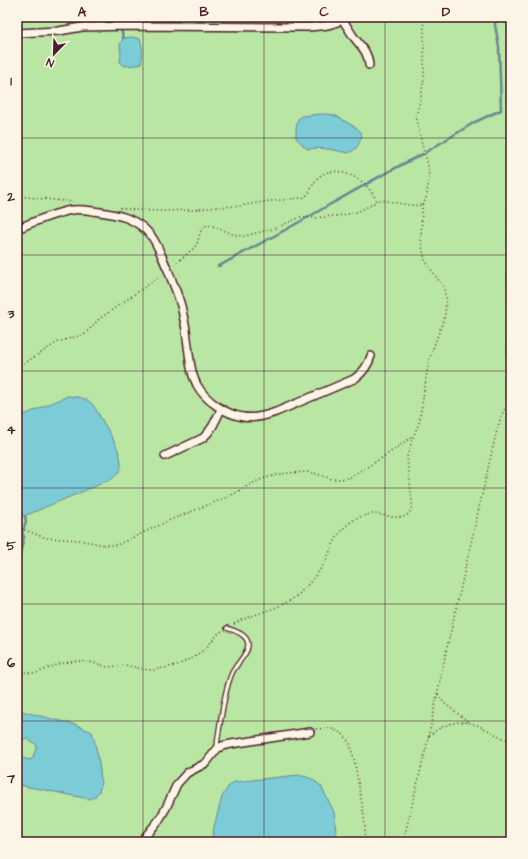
<svg xmlns="http://www.w3.org/2000/svg" width="528" height="859" font-family="'Architects Daughter',sans-serif">
  <style>
    .green { fill: #bae6a3; stroke: #828267 }
    .water { fill: #7cccd8; stroke: #688793; fill-rule: evenodd }
    .lines { fill: none; stroke-linecap: round; stroke-linejoin: round }
    .stream { stroke: #688793; stroke-width: 2.5 }
    .service-casing { stroke: #4a1f2b; stroke-width: 6 }
    .minor-casing { stroke: #4a1f2b; stroke-width: 10 }
    .path { stroke: #4a1f2b; stroke-width: 1.5; stroke-dasharray: 1 3; stroke-linecap: butt }
    .service { stroke: #fcf5e5; stroke-width: 3.5 }
    .minor { stroke: #fcf5e5; stroke-width: 7 }
    .grid { fill: none; stroke: #4a1f2b; stroke-width: 1; stroke-opacity: 0.55 }
    .neatline { fill: none; stroke: #4a1f2b; stroke-width: 1.5 }
    .grid-label { font-size: 13px; text-anchor: middle; font-weight: bold; fill: #4a1f2b }
  </style>
  <rect width="100%" height="100%" fill="#f9e7d0"/>
  <filter id="ink" filterUnits="userSpaceOnUse"><feTurbulence type="fractalNoise" baseFrequency=".025" numOctaves="2"/><feDisplacementMap in="SourceGraphic" scale="8" xChannelSelector="R" yChannelSelector="G"/><feConvolveMatrix kernelMatrix="1 2 1 2 8 2 1 2 1" color-interpolation-filters="sRGB"/></filter>
  <g filter="url(#ink)">
    <polygon class="green" points="17,17 508,17 507,363 511,368 511,842 17,842"/>
    <g class="water">
      <path d="M 133,37 L 140,39 C 143,48 143,55 141,64 L 137,65 L 124,66 L 121,64 L 120,61 L 121,55 L 120,45 L 123,38 Z"/>
      <path d="M 320,114 C 325,114 331,114 336,116 C 341,118 345,122 350,124 C 358,129 366,132 359,143 C 357,148 354,151 348,153 C 334,150 323,147 308,149 L 305,147 L 296,138 L 296,129 L 298,119 L 302,116 Z"/>
      <path d="M 68,396 C 76,397 85,397 91,403 C 94,405 96,410 98,413 C 105,426 121,449 121,463 C 122,471 116,476 110,480 L 17,519 L 17,418 Z"/>
      <path d="M 17,710 L 76,725 L 92,732 C 96,745 103,777 100,789 C 99,792 96,795 95,797 L 89,799 L 40,789 L 28,787 L 17,784 ZM 27,738 L 29,739 L 31,742 L 36,744 L 37,747 L 33,757 L 31,760 L 25,759 L 19,753 L 17,749 C 19,744 21,740 27,738 Z"/>
      <polygon points="298,775 307,777 312,779 321,786 334,812 337,842 211,842 215,823 222,797 228,787 234,782"/>
    </g>
    <g class="lines">
      <g class="stream">
        <polyline points="121,17 121,20"/>
        <polyline points="121,28 123,38"/>
        <polyline points="426,152 475,122 501,110 499,47 495,25 496,17"/>
        <path d="M 218,266 L 221,265 C 257,245 294,226 329,205 C 360,188 391,169 423,154"/>
        <polyline points="17,568 19,561 21,550 24,537 22,533 26,521 25,516"/>
      </g>
      <g class="service-casing">
        <path id="service" d="M 217,749 C 217,740 219,732 220,724 C 223,707 225,689 232,673 C 236,664 249,653 248,644 C 247,634 235,631 227,628"/>
      </g>
      <g class="minor-casing">
        <g id="minor">
          <path d="M 342,19 C 346,25 350,31 353,36 C 361,47 368,51 369,65"/>
          <path d="M 17,33 L 59,31 L 82,27 L 130,26 L 307,27 C 320,26 335,26 345,17"/>
          <path d="M 17,229 C 33,222 55,213 72,210 C 78,209 86,210 93,211 C 116,214 137,217 152,237 C 159,247 163,260 168,270 C 173,284 179,296 182,310 C 185,322 187,334 188,346 C 190,359 190,373 197,385 C 205,400 225,414 243,417 C 254,419 265,416 276,412 L 354,379 C 363,373 368,366 371,356"/>
          <path d="M 165,456 L 203,438 C 212,430 216,420 221,409"/>
          <polyline points="141,842 159,820 166,808 177,784 187,773 206,763 217,749 222,746 231,744 310,732"/>
        </g>
      </g>
      <g class="path">
        <polyline points="17,196 73,202"/>
        <path d="M 120,208 L 135,210 L 162,211 L 191,210 L 216,207 L 239,206 L 270,201 L 302,198 C 312,195 311,183 319,177 C 330,166 351,173 362,182 C 368,186 372,193 376,199"/>
        <path d="M 174,265 L 194,248 L 197,244 L 201,230 L 205,226 L 207,225 L 213,226 L 235,235 L 244,236 L 273,229 L 301,217 L 315,218 L 343,215 L 357,212 L 373,204 L 376,200 C 391,200 408,207 422,205"/>
        <polyline points="17,368 58,342 85,334 99,319 162,275"/>
        <polyline points="17,527 46,538 79,540 105,545 117,545 168,521 230,496 251,484 262,479 276,475 287,473 307,472 314,473 332,479 341,479 350,477 382,458 412,437"/>
        <path d="M 234,624 C 255,612 281,610 300,593 C 307,586 320,571 325,562 C 333,547 335,533 351,522 C 358,517 366,514 374,514 C 387,514 413,527 412,501 L 407,457 L 413,437 L 419,423 L 429,360 L 435,343 L 445,316 L 446,298 L 443,286 L 436,277 L 425,260 L 421,241 L 422,205 L 426,199 L 429,180 L 428,165 L 426,157 L 423,149 L 416,116 L 421,97 L 424,78 L 424,29 L 423,17"/>
        <polyline points="17,671 30,673 36,673 62,663 78,661 90,662 108,667 125,665 142,669 154,670 169,667 177,665 193,658 206,648 218,634 222,631"/>
        <polyline points="438,694 444,703 470,723"/>
        <polyline points="316,729 329,728 335,730 344,735 350,744 354,759 364,816 365,828 364,842"/>
        <path d="M 429,736 C 442,724 460,718 477,725 C 489,730 499,737 511,741"/>
        <path d="M 403,842 L 426,748 L 446,652 L 495,438 C 498,427 501,409 511,402"/>
      </g>
      <use href="#service" class="service"/>
      <use href="#minor" class="minor"/>
    </g>
  </g>
  <path class="grid" d="M 143,17 L 143,842M 264,17 L 264,842M 385,17 L 385,842M 17,138 L 511,138M 17,255 L 511,255M 17,371 L 511,371M 17,488 L 511,488M 17,604 L 511,604M 17,721 L 511,721"/>
  <rect width="528" height="859" fill="none" stroke="#fcf5e5" stroke-width="44"/>
  <g transform="translate(54 54) rotate(203)" stroke="#fcf5e5" stroke-width="3" paint-order="stroke">
  <path d="M0-3L7 15L0 10L-7 15Z" fill="#4a1f2b"/>
  <text y="-6" font-size="11" font-weight="bold" text-anchor="middle" fill="#4a1f2b">N</text>
  </g>
  <rect x="22" y="22" width="484" height="815" class="neatline"/>
  <g class="grid-label">
    <text x="82" y="16">A</text>
    <text x="204" y="16">B</text>
    <text x="324" y="16">C</text>
    <text x="446" y="16">D</text>
    <text x="11" y="85">1</text>
    <text x="11" y="201">2</text>
    <text x="11" y="318">3</text>
    <text x="11" y="434">4</text>
    <text x="11" y="550">5</text>
    <text x="11" y="667">6</text>
    <text x="11" y="783">7</text>
  </g>
</svg>
